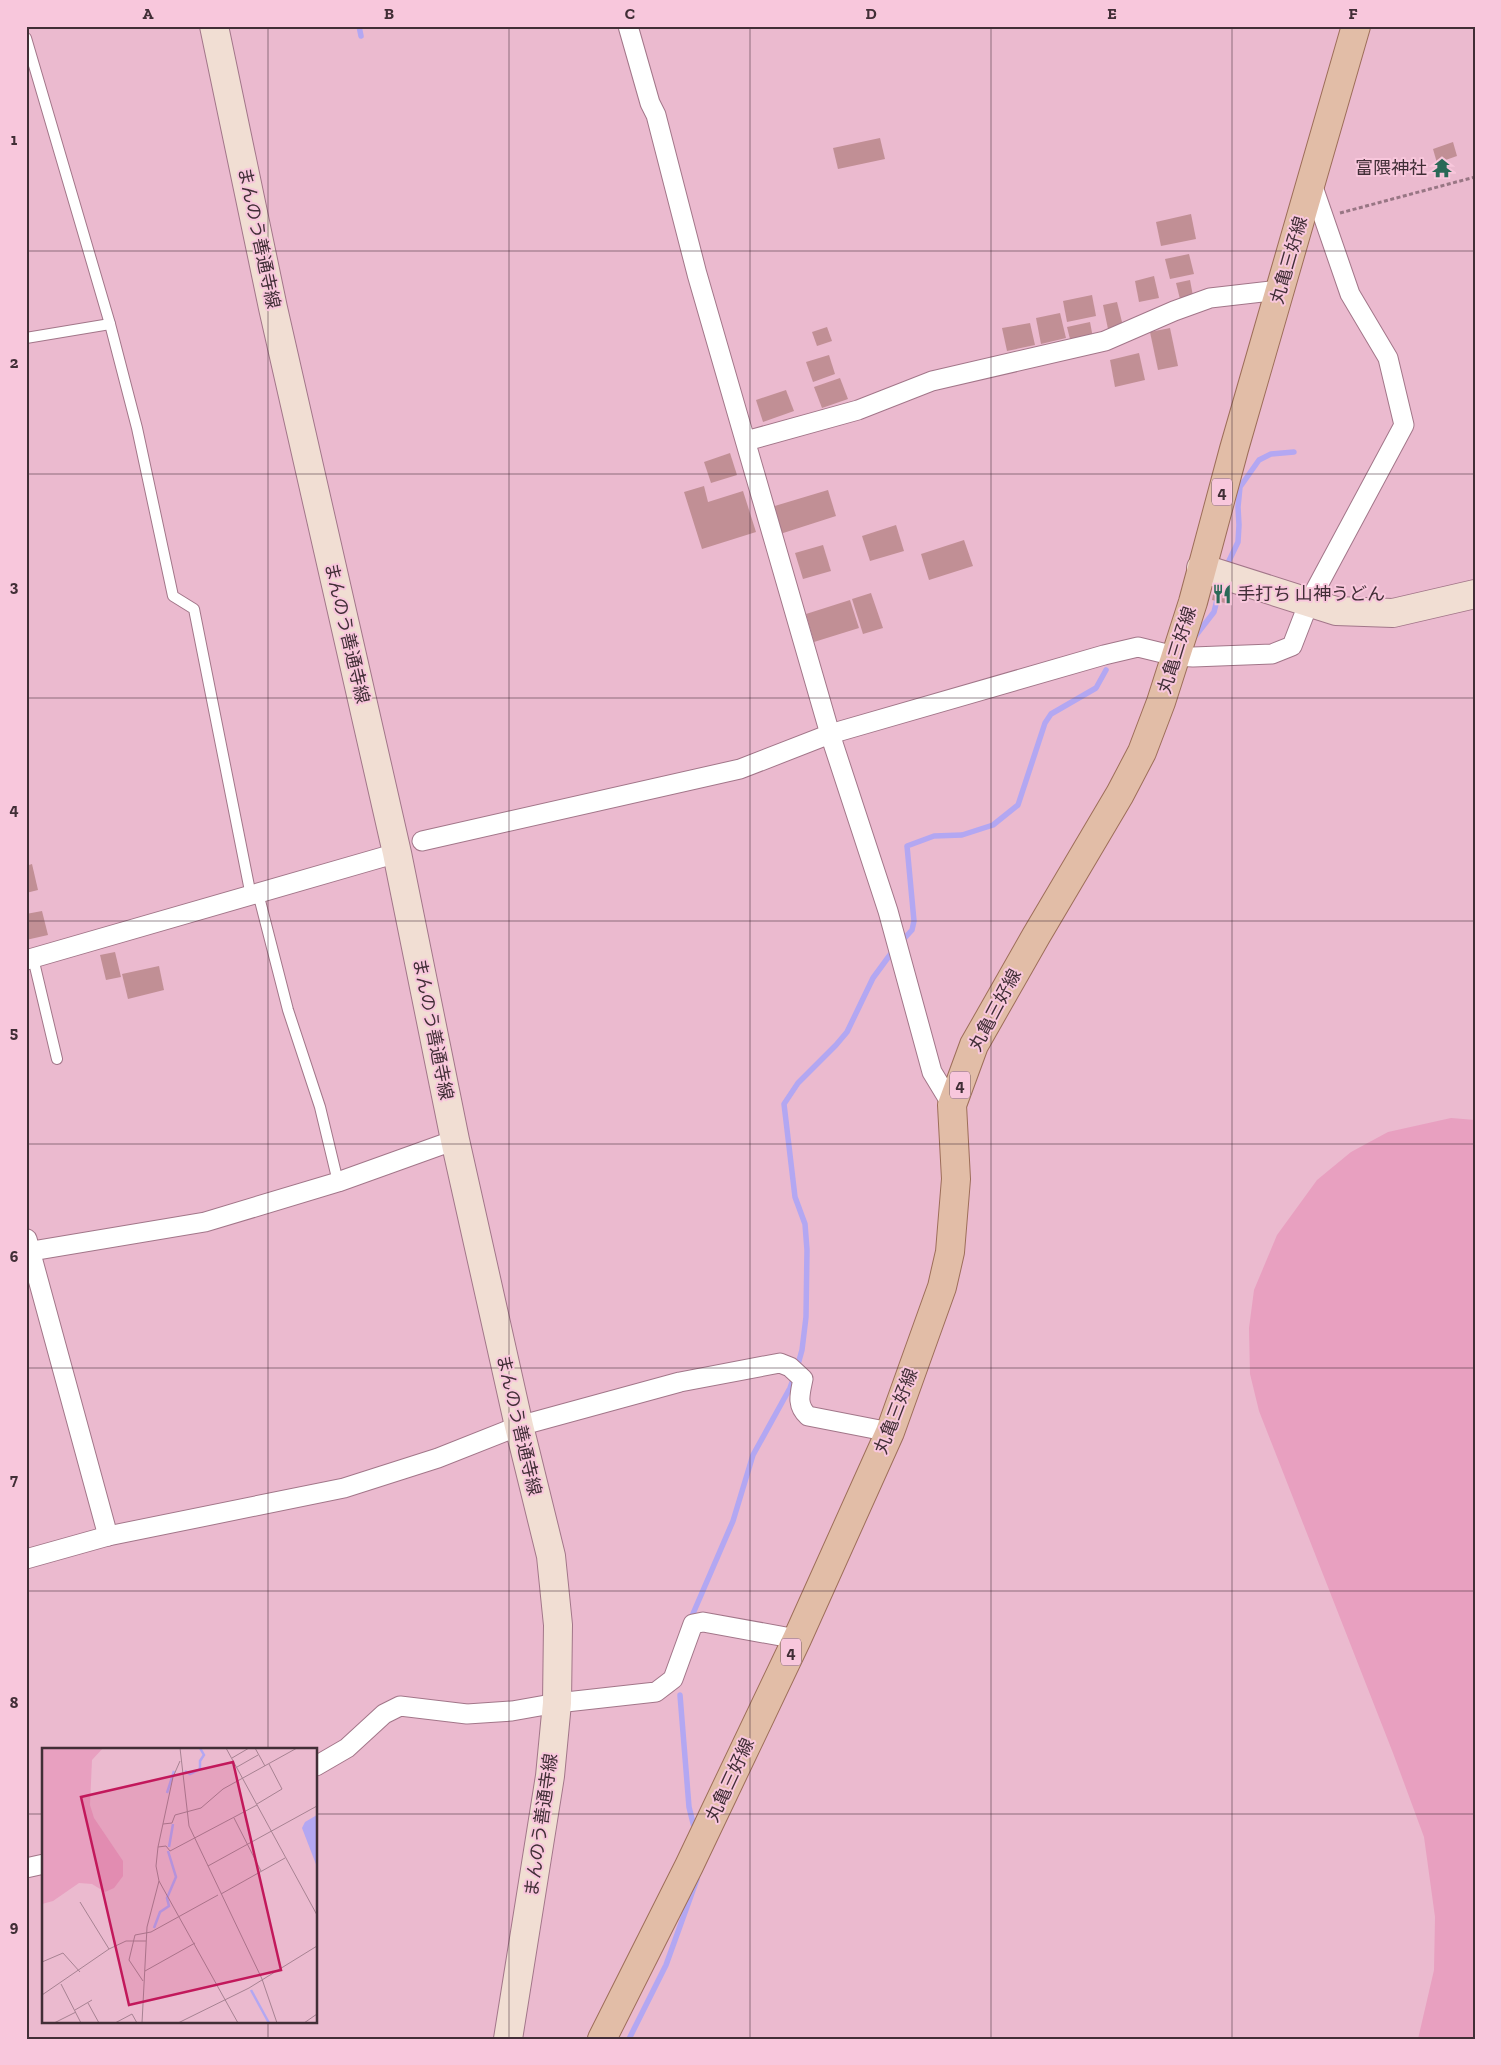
<svg xmlns="http://www.w3.org/2000/svg" width="1501" height="2065" font-family="'Zilla Slab','Noto Sans JP',serif">
<style>
.green{fill:#e8a0c0}
.lines{fill:none;stroke-linecap:round;stroke-linejoin:round}
.stream{stroke:#b3a7f2;stroke-width:5.5}
.building{fill:#c18f95}
.lane-casing{stroke:#a27689;stroke-width:12}
.street-casing{stroke:#a27689;stroke-width:21}
.secondary-casing{stroke:#a27689;stroke-width:30}
.primary-casing{stroke:#9d6e59;stroke-width:30}
.path{stroke:#987684;stroke-width:3;stroke-dasharray:4 2.5;stroke-linecap:butt}
.lane{stroke:#fff;stroke-width:10}
.street{stroke:#fff;stroke-width:19}
.secondary{stroke:#f1ded3;stroke-width:28}
.primary{stroke:#e2bda7;stroke-width:28}
.grid{fill:none;stroke:#412e36;stroke-width:1;stroke-opacity:0.55}
.labels{text-anchor:middle;dominant-baseline:central;stroke-width:4;stroke-linejoin:round;paint-order:stroke}
.shield{fill:#f8c7dc;stroke:#785c68;stroke-width:1}
.shield-label{font-size:16px;font-weight:bold;fill:#412e36}
.poi-label{font-size:18px;fill:#412e36;stroke:#f8c7dc;text-anchor:end}
.street-label{font-size:18px;fill:#412e36;stroke:#f8c7dc}
.inset-river{fill:none;stroke:#b3a7f2;stroke-width:2.5}
.inset-road{fill:none;stroke:#a78292;stroke-width:1}
.view{fill:#c2185b;fill-opacity:0.15;stroke:#c2185b;stroke-width:2.5}
.inset-edge{fill:none;stroke:#412e36;stroke-width:2.5}
.neatline{fill:none;stroke:#412e36;stroke-width:2}
.grid-label{font-size:16px;text-anchor:middle;font-weight:bold;fill:#412e36}
</style>
<rect width="100%" height="100%" fill="#ebbacf"/>
<polygon class="green" points="1451,1118 1475,1120 1475,2039 1418,2039 1434,1970 1435,1917 1424,1837 1393,1753 1259,1411 1250,1374 1249,1328 1254,1290 1277,1235 1317,1180 1351,1152 1388,1132"/>
<g class="lines">
<g class="stream">
<polyline points="359,26 361,36"/>
<polyline points="1226,567 1238,542 1239,525 1238,507 1240,487 1259,460 1271,454 1294,452"/>
<polyline points="1193,639 1214,612 1218,596"/>
<polyline points="901,942 912,930 914,921 907,846 934,836 962,835 993,825 1018,805 1045,723 1051,714 1096,688 1106,670"/>
<polyline points="797,1368 802,1350 806,1317 807,1250 805,1224 795,1197 784,1104 798,1083 836,1045 847,1032 873,978 895,948"/>
<polyline points="692,1616 733,1521 753,1455 790,1388 794,1377"/>
<polyline points="680,1695 689,1807 695,1831"/>
<polyline points="629,2039 666,1965 697,1879"/>
</g>
</g>
<g class="building">
<polygon points="880,138 885,159 838,169 833,148"/>
<polygon points="1453,142 1457,156 1437,163 1433,149"/>
<polygon points="1191,214 1196,239 1161,246 1156,222"/>
<polygon points="1189,254 1194,274 1170,279 1165,259"/>
<polygon points="1154,276 1159,298 1139,302 1135,281"/>
<polygon points="1190,280 1193,296 1180,299 1176,283"/>
<polygon points="1092,295 1096,316 1067,322 1063,301"/>
<polygon points="1117,302 1123,326 1108,329 1103,305"/>
<polygon points="1060,313 1066,338 1041,344 1036,318"/>
<polygon points="1090,322 1093,338 1071,343 1067,327"/>
<polygon points="1030,323 1035,345 1007,351 1002,328"/>
<polygon points="827,327 832,341 817,346 812,332"/>
<polygon points="1170,328 1178,366 1158,370 1150,332"/>
<polygon points="1139,353 1145,380 1115,387 1110,360"/>
<polygon points="829,355 835,374 813,382 806,362"/>
<polygon points="840,378 848,399 822,408 814,387"/>
<polygon points="786,390 794,411 763,422 756,400"/>
<polygon points="730,453 737,475 711,483 704,462"/>
<polygon points="704,486 708,502 743,491 756,532 702,549 684,492"/>
<polygon points="828,490 836,516 777,535 768,508"/>
<polygon points="896,525 904,551 870,561 862,536"/>
<polygon points="964,540 973,566 929,580 921,554"/>
<polygon points="823,545 831,571 803,579 795,553"/>
<polygon points="1215,584 1233,588 1229,604 1212,600"/>
<polygon points="871,593 883,628 863,634 852,599"/>
<polygon points="850,600 859,628 814,642 806,614"/>
<polygon points="32,864 38,890 26,893 26,866"/>
<polygon points="42,911 48,935 26,940 26,914"/>
<polygon points="115,952 121,977 106,980 100,955"/>
<polygon points="159,966 164,990 128,999 122,974"/>
</g>
<g class="lines">
<defs>
<g id="lane">
<polyline points="26,38 110,324 137,428 173,596 194,609 251,896"/>
<polyline points="26,338 110,324"/>
<polyline points="258,893 288,1010 320,1107 338,1182"/>
<polyline points="33,958 57,1059"/>
</g>
<g id="street">
<polyline points="628,26 650,103 656,115 697,274 830,734 888,911 932,1072 952,1105"/>
<polyline points="746,441 858,410 932,381 1105,341 1174,311 1210,298 1280,290"/>
<polyline points="422,841 740,769 830,734 1104,655 1138,647 1175,656 1193,657 1272,654 1292,646 1309,602 1404,425 1388,358 1350,294 1311,181"/>
<polyline points="26,960 397,853"/>
<polyline points="27,1239 108,1536"/>
<polyline points="26,1252 205,1222 338,1182 455,1140"/>
<path d="M26,1559L108,1536L344,1488L438,1458L519,1426L680,1382L780,1363L790,1367L803,1379C800,1394 796,1405 808,1416L890,1432"/>
<polyline points="316,1766 347,1748 384,1714 400,1706 467,1714 512,1711 557,1703 656,1692 673,1679 693,1624 703,1622 797,1639"/>
<polyline points="26,1868 44,1864"/>
</g>
<g id="secondary">
<polyline points="214,26 273,308 397,853 455,1140 519,1426 551,1556 558,1625 557,1703 550,1776 508,2039"/>
<polyline points="1201,568 1336,611 1393,613 1475,594"/>
</g>
<polyline id="primary" points="602,2039 689,1866 797,1639 890,1432 942,1287 950,1252 956,1179 952,1105 974,1045 1036,936 1120,794 1142,752 1161,702 1193,602 1234,449 1356,26"/>
</defs>
<use href="#lane" class="lane-casing"/>
<use href="#street" class="street-casing"/>
<use href="#secondary" class="secondary-casing"/>
<use href="#primary" class="primary-casing"/>
<polyline class="path" points="1340,213 1475,177"/>
<use href="#lane" class="lane"/>
<use href="#street" class="street"/>
<use href="#secondary" class="secondary"/>
<use href="#primary" class="primary"/>
</g>
<path class="grid" d="M268,26V1749M509,26V2039M750,26V2039M991,26V2039M1232,26V2039M26,251H1475M26,474H1475M26,698H1475M26,921H1475M26,1144H1475M26,1368H1475M26,1591H1475M26,1814H44M316,1814H1475M268,2021V2039"/>
<defs>
<symbol id="temple-bare" viewBox="-9 -9 18 18"><path d="M0-6L5-2H3V0L6.5 2.5H4V6H1.5V3h-3V6H-4V2.5H-6.5L-3 0V-2H-5Z" fill="#2a6957" stroke="#f8c7dc" stroke-width="2.5" paint-order="stroke"/></symbol>
<symbol id="restaurant-bare" viewBox="-9 -9 18 18"><path d="M-5-6h1v4h1v-4h1v4h1v-4h1v5L-1.5 .5V6h-2V.5L-5-1ZM5-6V6H3V1.5H1.5Q1.5-4 5-6Z" fill="#2a6957" stroke="#f8c7dc" stroke-width="2.5" paint-order="stroke"/></symbol>
</defs>
<g fill-rule="evenodd">
<use href="#temple-bare" x="1428" y="154" width="28" height="28"/>
<use href="#restaurant-bare" x="1208" y="580" width="28" height="28"/>
</g>
<g class="labels">
<g class="shield">
<rect x="1212" y="478.5" width="20" height="27" rx="4"/>
<rect x="950" y="1071.5" width="20" height="27" rx="4"/>
<rect x="781" y="1638.5" width="20" height="27" rx="4"/>
</g>
<g class="shield-label">
<text x="1222" y="492">4</text>
<text x="960" y="1085">4</text>
<text x="791" y="1652">4</text>
</g>
<g class="poi-label">
<text x="1427" y="168">富隈神社</text>
<text x="1237" y="594" text-anchor="start">手打ち 山神うどん</text>
</g>
<g class="street-label">
<text transform="translate(259 238) rotate(78)">まんのう善通寺線</text>
<text transform="translate(1289 260) rotate(-74)">丸亀三好線</text>
<text transform="translate(347 633) rotate(77)">まんのう善通寺線</text>
<text transform="translate(1177 650) rotate(-73)">丸亀三好線</text>
<text transform="translate(995 1010) rotate(-62)">丸亀三好線</text>
<text transform="translate(433 1029) rotate(79)">まんのう善通寺線</text>
<text transform="translate(896 1411) rotate(-69)">丸亀三好線</text>
<text transform="translate(519 1425) rotate(77)">まんのう善通寺線</text>
<text transform="translate(730 1780) rotate(-65)">丸亀三好線</text>
<text transform="translate(541 1825) rotate(-82)">まんのう善通寺線</text>
</g>
</g>
<g transform="translate(42 1748)">
<rect width="275" height="275" fill="#ebbacf"/>
<path d="M0,0H61L50,12L48,57L52,70L81,113V128L72,140L63,144L50,136L37,135L11,153L0,156Z" fill="#e8a0c0"/>
<path d="M275,67V119L260,80L263,74Z" fill="#b3a7f2"/>
<path class="inset-river" d="M143,23L148,26L158,21V13L162,7L158,0M125,45L132,23M127,99L131,76M112,180L118,164L127,158L125,150L134,129L126,103M209,242L227,275"/>
<path class="inset-road" d="M138,0L147,78L220,231L235,275M184,0L275,167M213,0L223,18M190,10L207,0M195,19L216,7M215,56L240,41L227,16M192,70L219,123M121,76L130,75L133,67L159,60L181,41L255,0M116,99L124,98L128,103L215,57M166,118L275,58M117,133L196,275M179,146L243,110M38,154L67,201M0,214L21,205L38,224M103,223L153,195M101,233L87,212L93,187L109,184L176,147M19,236L39,275M0,247L67,201L84,193H104M46,255L57,275M33,262L50,252M12,275L34,264M73,275L90,266L95,275M100,275L105,179L117,133L114,118L116,99L131,29L138,13M136,275L207,240L275,198M262,275L275,266"/>
<path class="view" d="M191,14L239,222L87,257L39,49Z"/>
<rect width="275" height="275" class="inset-edge"/>
</g>
<rect width="1501" height="2065" fill="none" stroke="#f8c7dc" stroke-width="55"/>
<rect x="28" y="28" width="1446" height="2010" class="neatline"/>
<g class="grid-label">
<text x="148" y="19">A</text>
<text x="389" y="19">B</text>
<text x="630" y="19">C</text>
<text x="871" y="19">D</text>
<text x="1112" y="19">E</text>
<text x="1353" y="19">F</text>
<text x="14" y="145">1</text>
<text x="14" y="368">2</text>
<text x="14" y="592">3</text>
<text x="14" y="815">4</text>
<text x="14" y="1038">5</text>
<text x="14" y="1262">6</text>
<text x="14" y="1485">7</text>
<text x="14" y="1708">8</text>
<text x="14" y="1932">9</text>
</g>
</svg>
